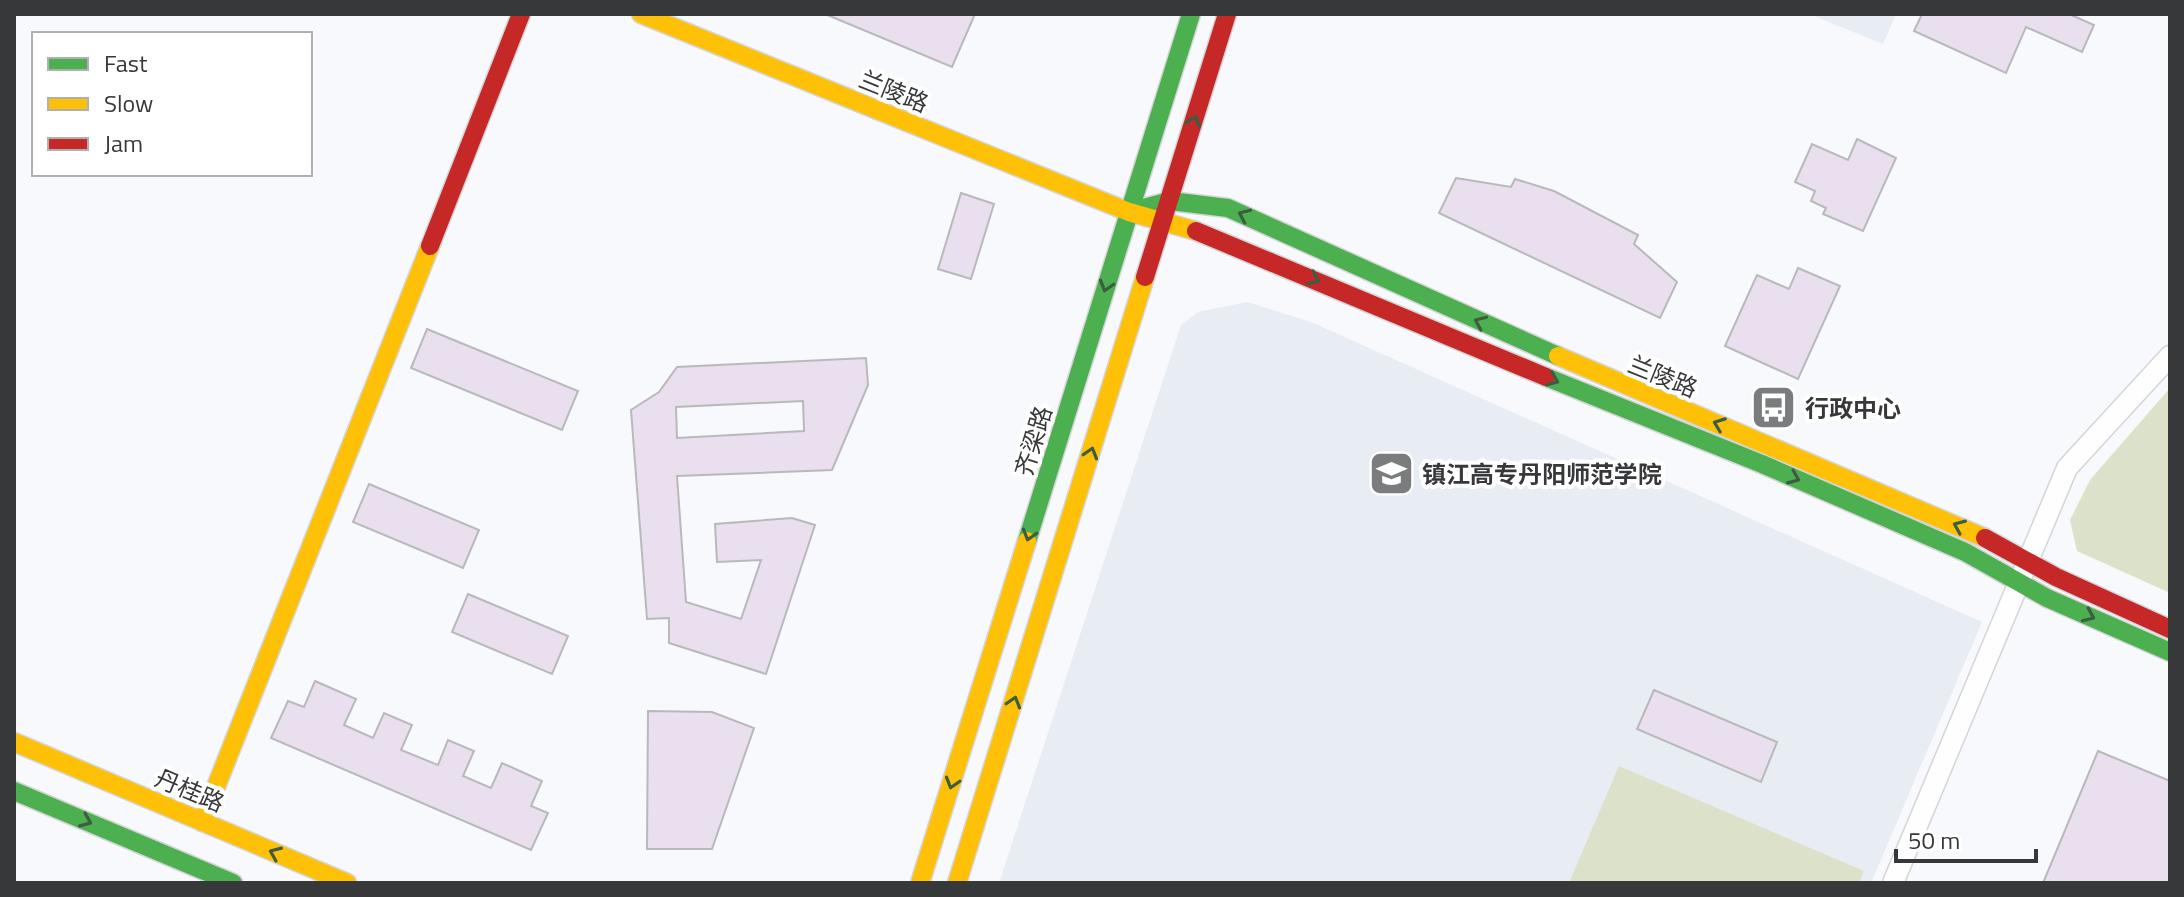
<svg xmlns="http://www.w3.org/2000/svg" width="2184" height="897" font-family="'Titillium Web','Noto Sans SC',sans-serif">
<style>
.built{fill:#e8ecf3}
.green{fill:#dbe2c9}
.building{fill:#e9dfee;stroke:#b9b9bb;stroke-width:2;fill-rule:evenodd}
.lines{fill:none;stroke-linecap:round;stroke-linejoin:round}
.street-casing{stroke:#d4d5d7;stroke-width:23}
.fast-casing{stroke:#d4d5d7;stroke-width:21}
.slow-casing{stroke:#d4d5d7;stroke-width:21}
.jam-casing{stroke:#d4d5d7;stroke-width:21}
.street{stroke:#fefeff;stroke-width:20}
.fast{stroke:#4caf50;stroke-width:18}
.slow{stroke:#ffc107;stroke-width:18}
.jam{stroke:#c62828;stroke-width:18}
.oneway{stroke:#3d5c41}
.labels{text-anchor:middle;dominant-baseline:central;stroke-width:8;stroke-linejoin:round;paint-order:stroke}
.street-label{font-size:24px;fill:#37383a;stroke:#fff}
.poi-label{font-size:24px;font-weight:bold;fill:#37383a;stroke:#fff;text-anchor:start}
</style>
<rect width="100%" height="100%" fill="#f7f9fc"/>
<g class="built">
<polygon points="1809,14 1896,14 1883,44"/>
<polygon points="1247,302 1311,322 1982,622 1871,883 999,883 1181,325 1198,312"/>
</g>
<g class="green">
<polygon points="2170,388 2170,593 2077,551 2070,520 2090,480"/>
<polygon points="1619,766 1864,871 1859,883 1569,883"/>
</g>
<g class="building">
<polygon points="825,14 975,14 952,67"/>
<polygon points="1922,14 2069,14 2094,25 2082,52 2026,27 2006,73 1914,31"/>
<polygon points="1857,139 1896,158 1863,231 1823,214 1826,208 1811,201 1815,191 1795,182 1812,144 1848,160"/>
<polygon points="1456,178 1511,187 1515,179 1554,191 1638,235 1634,244 1677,282 1660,318 1439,213"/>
<polygon points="961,193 994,204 971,279 938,269"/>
<polygon points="1798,268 1840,286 1798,379 1725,346 1757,275 1789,289"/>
<polygon points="427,329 578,391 562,430 411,368"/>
<path d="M866,358L868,385L832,470L677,476L686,602L741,619L761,560L717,562L715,524L792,518L815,525L766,674L669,643V618L647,619L631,410L659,392L677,367ZM803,401L804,431L677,438L676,407Z"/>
<polygon points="369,484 479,530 463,568 353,522"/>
<polygon points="468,594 568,636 552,674 452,632"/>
<polygon points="315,681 356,699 344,725 373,738 384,713 412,725 401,750 438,765 448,740 474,751 463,776 491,788 502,763 542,781 531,806 548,813 531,850 271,738 288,701 304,707"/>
<polygon points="1654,690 1777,742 1761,782 1637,729"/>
<polygon points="648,711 712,712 754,728 712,849 647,849"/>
<polygon points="2098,751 2170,781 2170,883 2043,883"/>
</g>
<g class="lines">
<defs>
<polyline id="street" points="1893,883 2067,468 2170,356"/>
<g id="fast">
<polyline points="1129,212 1170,201 1228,208 1558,356"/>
<polyline points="1546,377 1762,464 1965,552 2047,598 2170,652"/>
<polyline points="1027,541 1191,14"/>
<polyline points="14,791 233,883"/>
</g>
<g id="slow">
<polyline points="641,14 1129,212 1196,231"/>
<polyline points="1558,356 1985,538"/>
<polyline points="14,742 347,883"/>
<polyline points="202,822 430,246"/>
<polyline points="920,883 1027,541"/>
<polyline points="957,883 1145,277"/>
</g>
<g id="jam">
<polyline points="1196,231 1546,377"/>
<polyline points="430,246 521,14"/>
<polyline points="1145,277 1227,14"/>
<polyline points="1985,538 2056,577 2170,629"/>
</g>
</defs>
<use href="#street" class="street-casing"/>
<use href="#fast" class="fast-casing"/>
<use href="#slow" class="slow-casing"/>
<use href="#jam" class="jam-casing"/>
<use href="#street" class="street"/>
<use href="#fast" class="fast"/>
<use href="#slow" class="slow"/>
<use href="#jam" class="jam"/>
</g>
<defs><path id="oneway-chevron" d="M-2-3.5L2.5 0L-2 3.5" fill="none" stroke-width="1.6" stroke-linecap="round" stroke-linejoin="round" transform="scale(2)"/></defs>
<g class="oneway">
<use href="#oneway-chevron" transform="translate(1194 121) rotate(-73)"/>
<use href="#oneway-chevron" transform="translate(1244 215) rotate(-156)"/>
<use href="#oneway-chevron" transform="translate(1314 279) rotate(23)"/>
<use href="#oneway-chevron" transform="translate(1106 286) rotate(107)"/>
<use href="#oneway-chevron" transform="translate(1480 322) rotate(-156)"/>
<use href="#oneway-chevron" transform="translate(1553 380) rotate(23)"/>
<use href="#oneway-chevron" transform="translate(1719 424) rotate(-159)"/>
<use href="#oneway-chevron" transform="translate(1091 453) rotate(-73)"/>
<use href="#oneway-chevron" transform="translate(1794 478) rotate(23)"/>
<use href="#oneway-chevron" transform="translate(1959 526) rotate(-157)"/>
<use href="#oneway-chevron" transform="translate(1029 535) rotate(107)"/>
<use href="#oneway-chevron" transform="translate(2089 616) rotate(24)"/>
<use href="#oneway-chevron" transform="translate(1014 702) rotate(-73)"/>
<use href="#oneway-chevron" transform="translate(952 783) rotate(107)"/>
<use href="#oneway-chevron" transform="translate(86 821) rotate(23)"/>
<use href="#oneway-chevron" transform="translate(275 853) rotate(-157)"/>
</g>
<defs>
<symbol id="bus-square" viewBox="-11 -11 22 22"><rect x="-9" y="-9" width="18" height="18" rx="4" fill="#7a7c7e" stroke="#fff"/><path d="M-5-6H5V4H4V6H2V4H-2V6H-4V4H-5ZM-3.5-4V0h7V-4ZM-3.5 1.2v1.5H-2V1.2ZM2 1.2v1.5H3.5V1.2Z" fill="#fff"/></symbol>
<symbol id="school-square" viewBox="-11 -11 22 22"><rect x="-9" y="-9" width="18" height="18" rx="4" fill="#7a7c7e" stroke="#fff"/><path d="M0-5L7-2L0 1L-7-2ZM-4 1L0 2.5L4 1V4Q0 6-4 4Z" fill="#fff"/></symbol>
</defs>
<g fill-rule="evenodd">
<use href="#bus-square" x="1748" y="382" width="51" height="51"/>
<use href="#school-square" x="1366" y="448" width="51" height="51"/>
</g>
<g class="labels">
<g class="street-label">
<text transform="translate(894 91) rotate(22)">兰陵路</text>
<text transform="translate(1663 376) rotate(22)">兰陵路</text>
<text transform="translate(1033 441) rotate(-73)">齐梁路</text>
<text transform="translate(190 790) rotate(23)">丹桂路</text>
</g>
<g class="poi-label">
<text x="1805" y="408">行政中心</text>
<text x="1422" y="474">镇江高专丹阳师范学院</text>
</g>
</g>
<rect width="2184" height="897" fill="none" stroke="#37383a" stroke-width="32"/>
<rect x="32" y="32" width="280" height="144" fill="#ffffff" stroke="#afafb0" stroke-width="2"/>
<rect x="48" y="58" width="40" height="12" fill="#4caf50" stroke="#afafb0" stroke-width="2"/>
<text x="104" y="72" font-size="24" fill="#37383a">Fast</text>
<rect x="48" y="98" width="40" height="12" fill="#ffc107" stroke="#afafb0" stroke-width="2"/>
<text x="104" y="112" font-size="24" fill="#37383a">Slow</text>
<rect x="48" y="138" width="40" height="12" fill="#c62828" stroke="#afafb0" stroke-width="2"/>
<text x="104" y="152" font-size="24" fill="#37383a">Jam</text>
<path d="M1896 849v12h140v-12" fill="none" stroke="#37383a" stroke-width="4"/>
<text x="1908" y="849" font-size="24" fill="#37383a" stroke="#ffffff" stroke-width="6" paint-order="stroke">50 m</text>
</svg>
